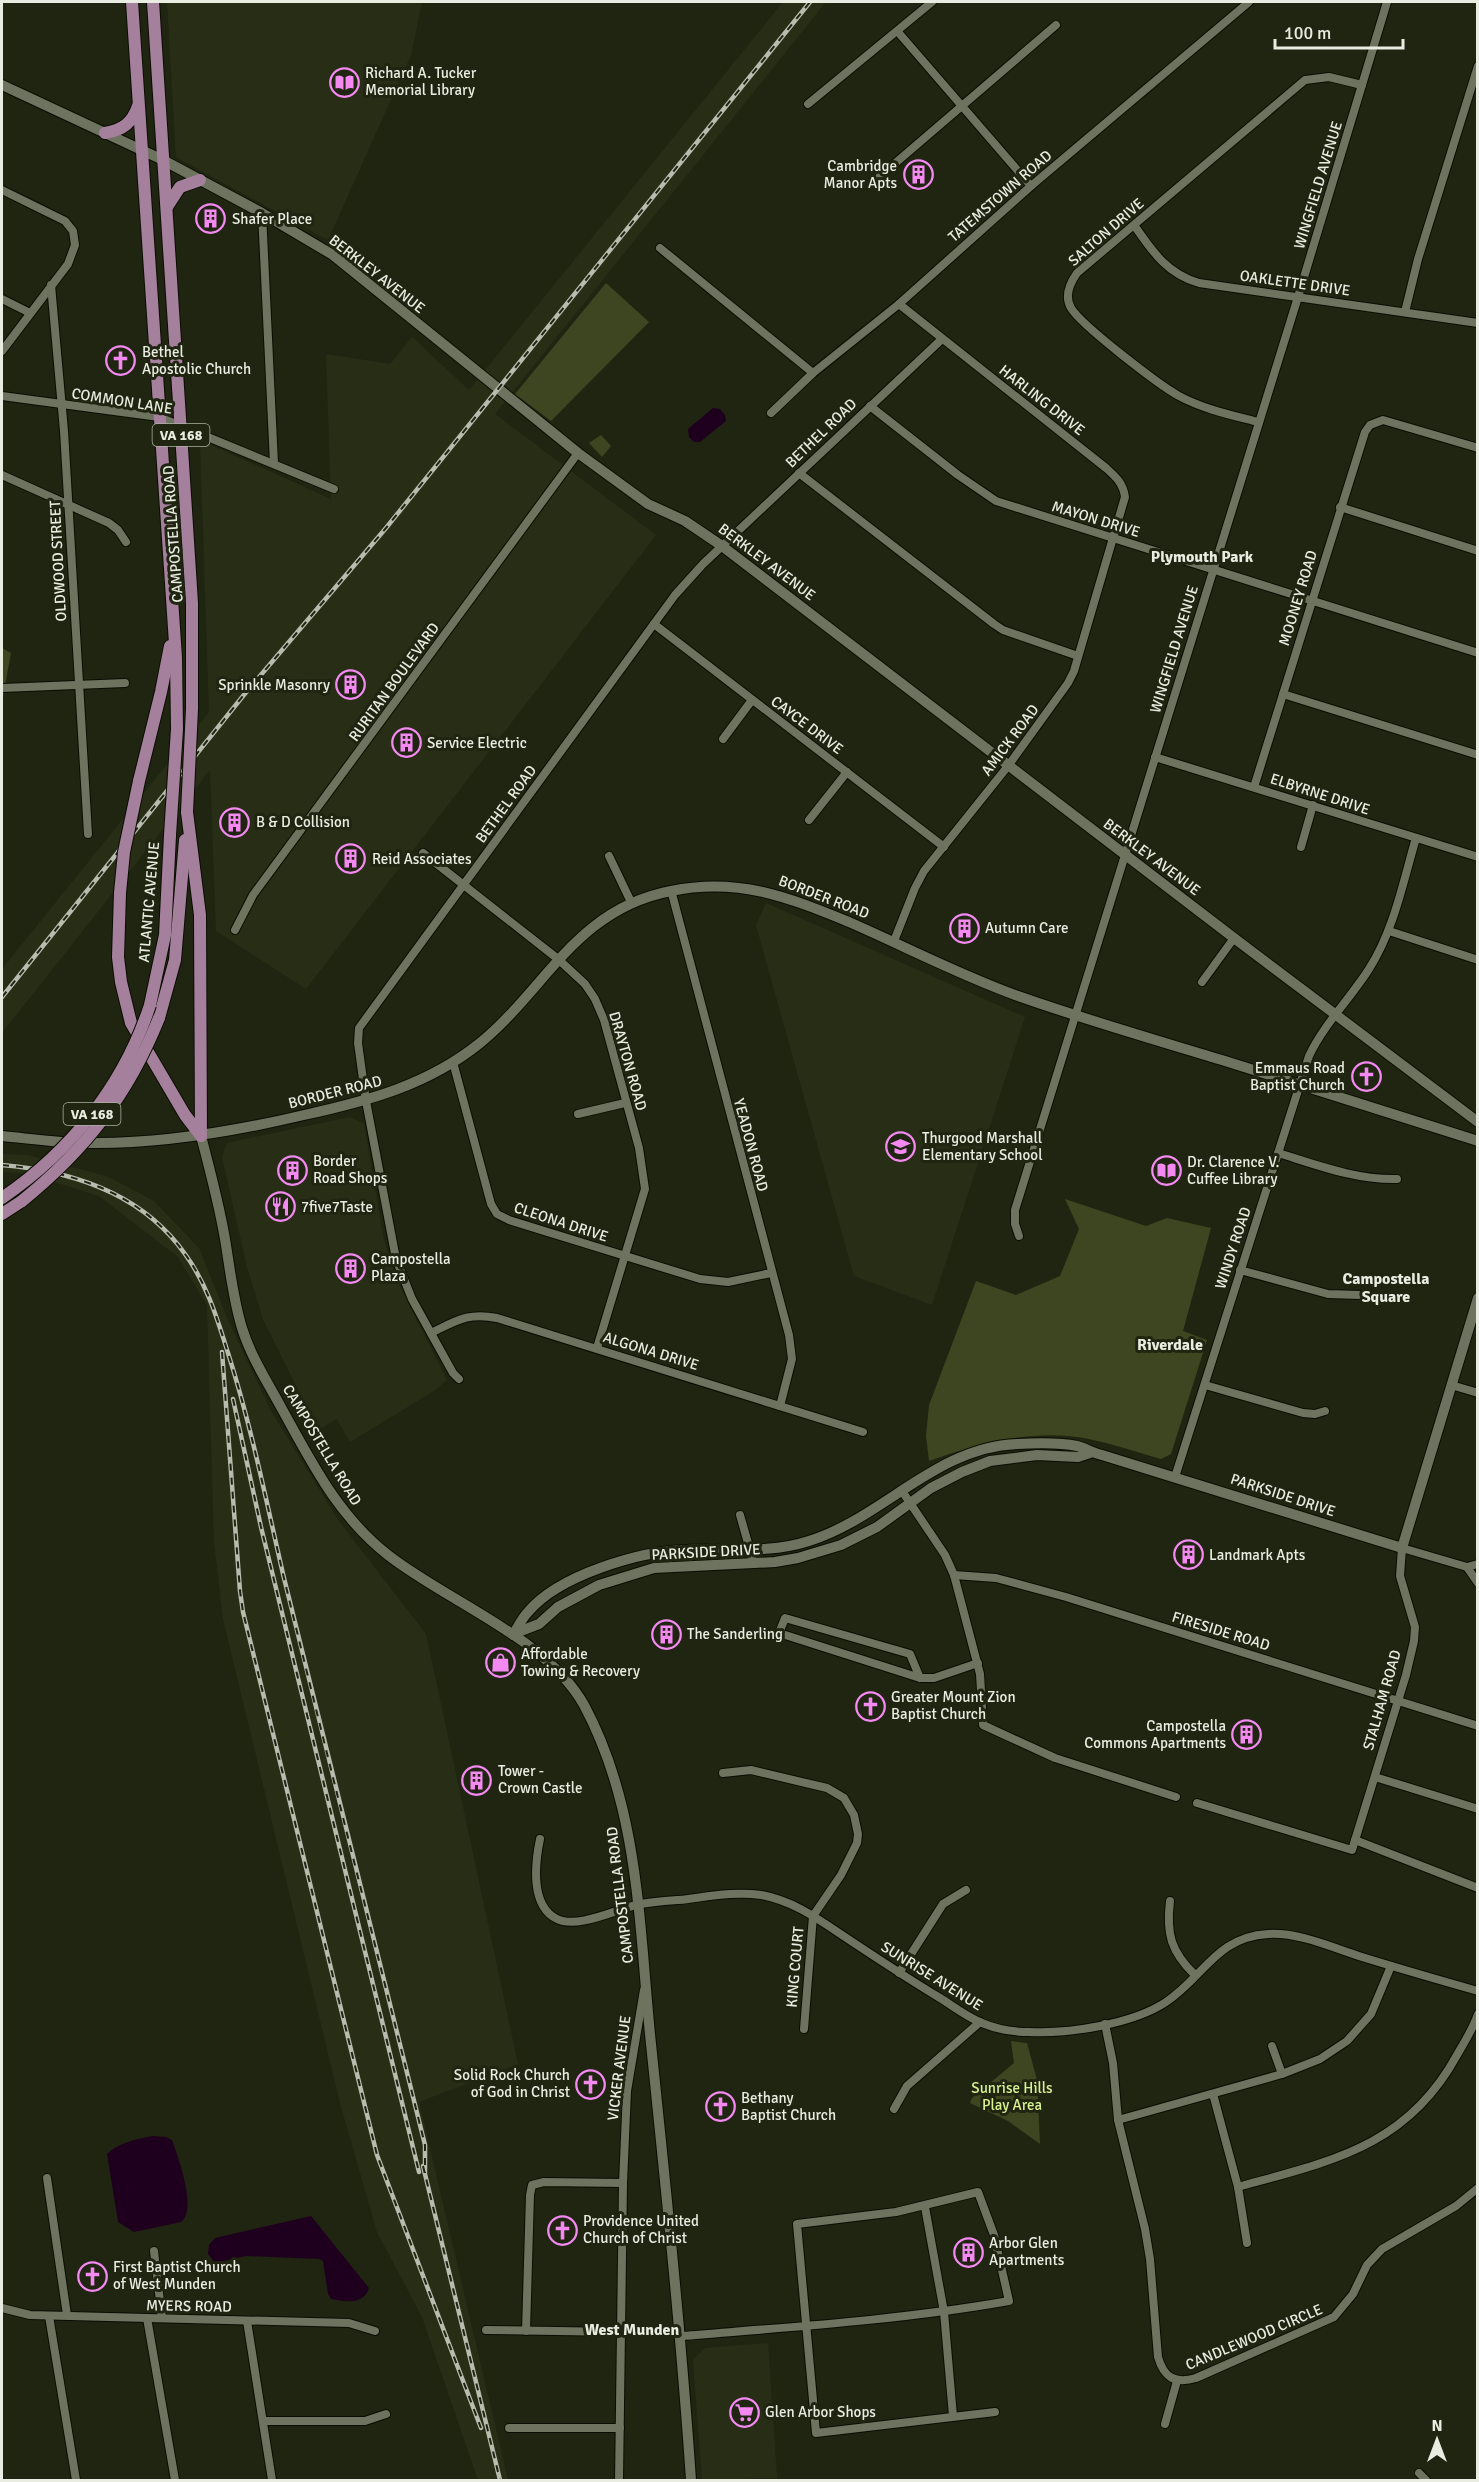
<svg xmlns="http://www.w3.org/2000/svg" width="1479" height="2482" font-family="Signika,sans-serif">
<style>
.built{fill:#282e15}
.green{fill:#3d4620}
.water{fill:#1e001e}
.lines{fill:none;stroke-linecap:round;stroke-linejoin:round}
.street-casing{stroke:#0a0d01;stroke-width:10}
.secondary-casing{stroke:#0a0d01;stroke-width:12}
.primary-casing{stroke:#0a0d01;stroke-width:14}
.street{stroke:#6d735e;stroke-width:8}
.secondary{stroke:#6d735e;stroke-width:10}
.primary{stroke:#a4809c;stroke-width:12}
.rail-casing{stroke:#b8bcaf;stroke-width:4.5}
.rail{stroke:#202512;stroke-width:2;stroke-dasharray:7;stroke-linecap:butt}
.primary-bridge-casing{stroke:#0a0d01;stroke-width:14;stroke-linecap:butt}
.primary-bridge{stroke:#a4809c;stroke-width:12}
.labels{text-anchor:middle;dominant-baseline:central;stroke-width:6;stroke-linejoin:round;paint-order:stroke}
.shield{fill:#202512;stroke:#adb1a3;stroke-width:1.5}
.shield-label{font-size:14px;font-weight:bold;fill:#e9ede1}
.poi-label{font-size:15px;fill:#e9ede1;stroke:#202512;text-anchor:start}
.street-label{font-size:15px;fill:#e9ede1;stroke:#202512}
.park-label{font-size:15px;fill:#d8f191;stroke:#202512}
.neighbourhood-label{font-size:16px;font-weight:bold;fill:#e9ede1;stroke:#202512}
</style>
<rect width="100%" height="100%" fill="#202512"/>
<g class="built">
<polygon points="167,2 422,2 411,55 328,240 176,157"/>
<polygon points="783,2 826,2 495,414 656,535 306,989 216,931 210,770 2,1033 2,969 209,712 200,440 331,499 326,354 390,364 412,337 469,390"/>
<polygon points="766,903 1025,1017 932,1305 854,1276 756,925"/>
<polygon points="350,1117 364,1124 383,1236 395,1277 447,1380 434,1391 350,1442 337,1419 318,1430 263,1319 247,1267 222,1157 227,1143"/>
<polygon points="2,1154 28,1155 109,1177 154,1201 199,1248 231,1327 271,1411 338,1520 426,1634 518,2064 419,2102 508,2480 478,2480 422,2317 377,2232 340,2103 223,1619 214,1542 207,1305 178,1257 99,1196 28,1174 2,1172"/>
<polygon points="768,2343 777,2478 702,2480 693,2360 705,2348"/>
</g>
<g class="green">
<polygon points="606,283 649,322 551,421 515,394"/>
<polygon points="601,435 611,446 602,457 589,443"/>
<polygon points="2,648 11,653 2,702"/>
<path d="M1065,1199L1146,1226L1167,1218L1211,1228L1183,1331L1207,1340L1171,1454L1161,1459C1137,1452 1113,1444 1089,1439C1035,1428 980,1443 929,1461L926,1436L929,1405L976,1281L1016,1295L1060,1276L1079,1229Z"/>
<polygon points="1011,2041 1027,2043 1037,2080 1040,2144 1008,2121 970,2103 972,2098 1014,2063"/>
</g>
<g class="water">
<polygon points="713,408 720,409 725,415 726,421 700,442 694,442 689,437 688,429"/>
<path d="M152,2136L166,2137L172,2140C178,2157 198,2210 181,2222L134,2232L118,2222L107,2154C118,2143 137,2139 152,2136Z"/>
<path d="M311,2216L369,2288C364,2305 345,2302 331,2299L328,2294L323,2261L319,2259L246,2256L215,2263L208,2254L209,2245L215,2238Z"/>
</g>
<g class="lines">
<defs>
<g id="street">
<polyline points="898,32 1031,186"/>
<polyline points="808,104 932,2"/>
<polyline points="878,178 1056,25"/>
<polyline points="2,190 65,221 73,231 75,245 68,264 2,351"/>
<polyline points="262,213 274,463"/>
<path d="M1134,225C1152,251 1167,274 1199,283L1478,323"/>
<polyline points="660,248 813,373"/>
<polyline points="51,285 64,431 88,834"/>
<polyline points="2,299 30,313"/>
<polyline points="1405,312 1418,259 1478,66"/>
<polyline points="2,396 159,417 334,489"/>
<polyline points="870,406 958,475 996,501 1478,653"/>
<polyline points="771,413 813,373 899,304 1031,186 1249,2"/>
<path d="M1258,422C1231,415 1203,409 1179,396C1159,385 1081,325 1071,308C1064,296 1070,283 1077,273L1305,80L1329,77L1362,85"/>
<polyline points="799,473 994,624 1003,630 1078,656"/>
<polyline points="2,475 109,523 118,530 126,542"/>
<polyline points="1340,507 1478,551"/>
<polyline points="654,624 944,847"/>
<polyline points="2,688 125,683"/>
<polyline points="1283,694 1478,755"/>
<polyline points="723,739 752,700"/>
<polyline points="1155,757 1478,857"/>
<polyline points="1254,787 1365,432 1370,425 1383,420 1478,448"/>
<polyline points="809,820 847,772"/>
<polyline points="1301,847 1313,805"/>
<polyline points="423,853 558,959 585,984 595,999 604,1020 639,1148 645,1189 597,1348"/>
<polyline points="609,856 632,904"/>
<polyline points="671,890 789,1335 792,1359 780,1406"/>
<polyline points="235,930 253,895 578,453"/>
<polyline points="1389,931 1478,960"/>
<path d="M894,941L915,888L924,871L1008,766L1068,683L1074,671L1125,497C1123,483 1116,477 1106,468L899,304"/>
<polyline points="1202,982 1234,938"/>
<polyline points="453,1062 491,1204 497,1214 509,1220 700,1279 728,1282 771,1273"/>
<polyline points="578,1114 625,1103"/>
<path d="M1278,1153C1317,1165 1356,1180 1397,1179"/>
<polyline points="1019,1236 1015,1224 1015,1210 1298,297 1387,2"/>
<polyline points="1240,1270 1328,1294 1360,1295"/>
<path d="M431,1333C456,1321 468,1312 497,1318L863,1432"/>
<polyline points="459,1379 453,1373 412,1299 396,1259 366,1101 358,1043 359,1028 675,595 703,564 942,339"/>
<polyline points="1205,1385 1303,1413 1315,1414 1325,1411"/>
<polyline points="1451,1385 1478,1393"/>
<path d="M1175,1477L1309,1056C1324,1024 1350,999 1369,969C1394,930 1403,882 1416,838"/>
<polyline points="902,1491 945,1555 954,1575 980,1674 983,1725 1055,1758 1176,1797"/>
<polyline points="740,1515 754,1564"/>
<polyline points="1478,1564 1467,1567 1478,1583"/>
<polyline points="954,1575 996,1578 1066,1597 1478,1726"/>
<polyline points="920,1678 910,1654 785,1618 779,1633 920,1678 934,1678 978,1663"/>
<polyline points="723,1773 751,1770 827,1788 844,1798 854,1815 858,1834 857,1843 841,1875 813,1916 804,2029"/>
<polyline points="1375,1777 1478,1809"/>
<polyline points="1197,1803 1352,1850 1406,1675 1414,1641 1415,1627 1400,1576 1402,1548 1467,1567"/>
<path d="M540,1839C535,1863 530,1906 557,1919C577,1929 615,1910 636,1905C650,1902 665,1901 679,1900C706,1897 734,1891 761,1895C790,1900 814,1916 839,1933C872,1955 905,1977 940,1998C953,2006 967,2017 982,2023C996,2029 1014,2032 1029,2032C1069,2034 1133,2024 1166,2002C1204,1977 1216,1937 1268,1934C1299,1932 1333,1948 1362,1957C1401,1969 1439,1980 1478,1991"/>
<polyline points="1355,1840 1478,1888"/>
<path d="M1170,1901C1166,1934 1171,1952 1195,1975"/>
<polyline points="899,1973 943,1904 966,1890"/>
<path d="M1105,2024L1113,2063L1118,2120L1145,2229L1150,2259L1158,2357C1164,2378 1175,2384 1196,2378L1334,2317L1353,2294L1367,2265L1382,2249L1456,2206L1478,2188"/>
<polyline points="1272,2046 1282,2074"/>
<polyline points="1213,2094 1238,2187 1247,2243"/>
<polyline points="894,2109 907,2086 980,2022"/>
<polyline points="1118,2120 1282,2074 1320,2059 1347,2041 1371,2014 1391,1966"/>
<polyline points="47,2178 67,2315"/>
<path d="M1238,2187C1331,2161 1407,2147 1457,2055C1465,2041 1473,2029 1478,2014"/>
<polyline points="925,2207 944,2312 953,2416"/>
<polyline points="154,2251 162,2318"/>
<polyline points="2,2308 30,2315 349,2323 375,2331"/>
<polyline points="49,2316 76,2480"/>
<polyline points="147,2318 175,2480"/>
<polyline points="247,2321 272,2480"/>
<polyline points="486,2330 621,2332"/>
<polyline points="526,2331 530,2195 532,2185 544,2182 623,2183"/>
<path d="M682,2336C791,2327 901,2320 1009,2301L994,2235L978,2192L896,2212L797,2224L816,2433L995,2412"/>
<polyline points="263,2421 365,2421 386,2414"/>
<polyline points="1165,2424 1177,2381"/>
<polyline points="509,2428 620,2428"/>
<polyline points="1419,2473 1426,2480"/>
<polyline points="619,2480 623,2183 627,2091 644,1990"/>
</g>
<g id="secondary">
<polyline points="2,85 163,160 262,213 333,255 578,453 648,504 685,521 722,546 1234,938 1478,1122"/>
<path d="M2,1136C33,1139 65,1144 97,1143C167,1143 236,1131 304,1115C368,1101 428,1085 480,1043C546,989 576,909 671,891C738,877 788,897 849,922C904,946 962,976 1018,996C1086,1020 1156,1040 1225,1061C1309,1087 1393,1114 1478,1141"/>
<path d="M201,1136C210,1170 219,1204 225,1239C230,1269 233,1299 242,1328C251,1357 268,1383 282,1409C312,1463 338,1516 388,1555C448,1602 547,1638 584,1705C640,1809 639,1929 651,2044C666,2189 681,2334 691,2480"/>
<polyline points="513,1634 539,1624 558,1607 599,1585 654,1568 775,1562 798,1558 841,1545 877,1527 931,1488 962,1472 990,1461 1037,1455 1078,1457 1090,1453"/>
<path d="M513,1635C518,1627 522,1618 528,1612C559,1575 640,1551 686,1550C728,1548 769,1554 809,1541C883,1518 936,1447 1017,1444C1036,1443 1058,1442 1077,1446C1086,1448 1092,1453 1102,1455L1402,1548L1478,1298"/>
</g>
<g id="primary">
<polyline points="132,2 176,658 177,729"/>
<polyline points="153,2 192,603 192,709"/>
<path d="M105,133C123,130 132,123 138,106"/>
<polyline points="167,207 180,187 200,180"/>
<polyline points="139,781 161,692 170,646"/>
<polyline points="187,812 200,915 201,1136"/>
<polyline points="120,893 118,957 121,982 131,1023 185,1115 201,1136"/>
<polyline points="150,1005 165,935 170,835"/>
<polyline points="159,1018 175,960 185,840"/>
<polyline points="2,1214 22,1201"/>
</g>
</defs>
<use href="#street" class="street-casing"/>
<use href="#secondary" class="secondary-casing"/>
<use href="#primary" class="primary-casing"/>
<use href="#street" class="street"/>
<use href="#secondary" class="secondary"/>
<use href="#primary" class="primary"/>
<defs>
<g id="rail">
<polyline points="2,997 243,696 386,528 810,2"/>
<path d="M2,1165C72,1171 142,1193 185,1254C207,1284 217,1318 228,1353C251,1425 266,1500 283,1574C329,1765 378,1955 425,2145V2173"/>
<polyline points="222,1352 240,1591 243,1612 377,2155 481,2428"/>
<polyline points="233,1399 261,1527 419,2172"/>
<polyline points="423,2166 500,2480"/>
</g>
</defs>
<use href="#rail" class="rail-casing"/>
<use href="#rail" class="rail"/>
<defs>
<g id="primary-bridge">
<polyline points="187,812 192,709"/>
<polyline points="170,835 177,729"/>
<polyline points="120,893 124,852 139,781"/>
<path d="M2,1198C71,1151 124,1085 150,1005"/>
<path d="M22,1201C86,1149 128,1095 159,1018"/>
</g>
</defs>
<use href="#primary-bridge" class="primary-bridge-casing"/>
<use href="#primary-bridge" class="primary-bridge"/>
</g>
<defs>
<symbol id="library-ring" viewBox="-11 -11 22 22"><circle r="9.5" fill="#202512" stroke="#f389f1" stroke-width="1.5"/><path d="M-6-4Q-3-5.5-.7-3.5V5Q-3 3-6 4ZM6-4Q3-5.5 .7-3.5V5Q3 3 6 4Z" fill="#f389f1"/></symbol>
<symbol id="building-ring" viewBox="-11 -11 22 22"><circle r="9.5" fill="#202512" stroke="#f389f1" stroke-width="1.5"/><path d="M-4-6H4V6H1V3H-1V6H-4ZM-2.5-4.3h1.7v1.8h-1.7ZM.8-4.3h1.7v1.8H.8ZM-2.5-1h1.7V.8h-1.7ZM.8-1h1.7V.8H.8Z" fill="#f389f1"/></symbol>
<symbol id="church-ring" viewBox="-11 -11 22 22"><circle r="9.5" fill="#202512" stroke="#f389f1" stroke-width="1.5"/><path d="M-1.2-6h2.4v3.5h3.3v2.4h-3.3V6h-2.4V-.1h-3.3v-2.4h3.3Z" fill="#f389f1"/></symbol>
<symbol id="school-ring" viewBox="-11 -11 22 22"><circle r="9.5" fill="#202512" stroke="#f389f1" stroke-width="1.5"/><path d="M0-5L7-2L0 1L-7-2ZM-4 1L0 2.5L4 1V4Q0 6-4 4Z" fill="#f389f1"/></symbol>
<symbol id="restaurant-ring" viewBox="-11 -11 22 22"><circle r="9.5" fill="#202512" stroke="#f389f1" stroke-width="1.5"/><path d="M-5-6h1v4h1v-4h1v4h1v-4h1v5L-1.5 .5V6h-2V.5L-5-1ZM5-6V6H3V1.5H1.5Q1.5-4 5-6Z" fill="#f389f1"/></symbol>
<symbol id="shop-ring" viewBox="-11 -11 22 22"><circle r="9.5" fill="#202512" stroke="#f389f1" stroke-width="1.5"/><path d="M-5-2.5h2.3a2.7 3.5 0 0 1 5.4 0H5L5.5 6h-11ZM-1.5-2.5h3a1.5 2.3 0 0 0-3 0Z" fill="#f389f1"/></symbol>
<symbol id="supermarket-ring" viewBox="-11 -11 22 22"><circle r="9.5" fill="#202512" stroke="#f389f1" stroke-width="1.5"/><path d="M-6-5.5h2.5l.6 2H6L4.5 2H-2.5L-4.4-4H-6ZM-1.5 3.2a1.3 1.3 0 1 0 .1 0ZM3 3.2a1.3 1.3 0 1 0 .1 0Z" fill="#f389f1"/></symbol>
</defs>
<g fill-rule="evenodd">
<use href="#library-ring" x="328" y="66" width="33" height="33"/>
<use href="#building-ring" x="902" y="158" width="33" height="33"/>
<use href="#building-ring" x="194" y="202" width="33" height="33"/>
<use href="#church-ring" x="104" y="344" width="33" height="33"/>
<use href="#building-ring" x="334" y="668" width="33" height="33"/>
<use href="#building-ring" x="390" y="726" width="33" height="33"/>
<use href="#building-ring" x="218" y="806" width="33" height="33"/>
<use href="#building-ring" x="334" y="842" width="33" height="33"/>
<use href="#building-ring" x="948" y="912" width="33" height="33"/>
<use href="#church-ring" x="1350" y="1060" width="33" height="33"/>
<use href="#school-ring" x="884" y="1130" width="33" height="33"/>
<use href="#building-ring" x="276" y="1154" width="33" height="33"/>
<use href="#library-ring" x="1150" y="1154" width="33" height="33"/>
<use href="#restaurant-ring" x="264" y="1190" width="33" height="33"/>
<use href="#building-ring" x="334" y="1252" width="33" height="33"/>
<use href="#building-ring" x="1172" y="1538" width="33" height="33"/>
<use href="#building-ring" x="650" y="1618" width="33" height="33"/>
<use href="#shop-ring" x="484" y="1646" width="33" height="33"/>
<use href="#church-ring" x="854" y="1690" width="33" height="33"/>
<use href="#building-ring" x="1230" y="1718" width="33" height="33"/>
<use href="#building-ring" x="460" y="1764" width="33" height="33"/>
<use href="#church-ring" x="574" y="2068" width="33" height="33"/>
<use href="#church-ring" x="704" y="2090" width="33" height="33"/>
<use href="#church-ring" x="546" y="2214" width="33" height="33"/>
<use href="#building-ring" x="952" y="2236" width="33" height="33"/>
<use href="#church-ring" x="76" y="2260" width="33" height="33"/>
<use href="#supermarket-ring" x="728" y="2396" width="33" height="33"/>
</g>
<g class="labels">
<g class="shield">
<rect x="152.5" y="424" width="57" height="22" rx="4.5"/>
<rect x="63.5" y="1103" width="57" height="22" rx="4.5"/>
</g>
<g class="shield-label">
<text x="181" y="435">VA 168</text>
<text x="92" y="1114">VA 168</text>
</g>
<g class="poi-label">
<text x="365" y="73">Richard A. Tucker<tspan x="365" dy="17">Memorial Library</tspan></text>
<text x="897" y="166" text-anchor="end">Cambridge<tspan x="897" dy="17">Manor Apts</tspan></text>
<text x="232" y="219">Shafer Place</text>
<text x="142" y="352">Bethel<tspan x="142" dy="17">Apostolic Church</tspan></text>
<text x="330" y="685" text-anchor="end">Sprinkle Masonry</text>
<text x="427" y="743">Service Electric</text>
<text x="256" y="822">B &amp; D Collision</text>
<text x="372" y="859">Reid Associates</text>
<text x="985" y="928">Autumn Care</text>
<text x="1345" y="1068" text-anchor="end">Emmaus Road<tspan x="1345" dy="17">Baptist Church</tspan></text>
<text x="922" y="1138">Thurgood Marshall<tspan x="922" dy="17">Elementary School</tspan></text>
<text x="313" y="1161">Border<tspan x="313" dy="17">Road Shops</tspan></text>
<text x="1187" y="1162">Dr. Clarence V.<tspan x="1187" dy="17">Cuffee Library</tspan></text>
<text x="301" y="1207">7five7Taste</text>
<text x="371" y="1259">Campostella<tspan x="371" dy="17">Plaza</tspan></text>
<text x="1209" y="1555">Landmark Apts</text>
<text x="687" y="1634">The Sanderling</text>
<text x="521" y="1654">Affordable<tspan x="521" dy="17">Towing &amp; Recovery</tspan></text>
<text x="891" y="1697">Greater Mount Zion<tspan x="891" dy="17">Baptist Church</tspan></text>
<text x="1226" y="1726" text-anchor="end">Campostella<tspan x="1226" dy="17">Commons Apartments</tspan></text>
<text x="498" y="1771">Tower -<tspan x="498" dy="17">Crown Castle</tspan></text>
<text x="570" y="2075" text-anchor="end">Solid Rock Church<tspan x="570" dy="17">of God in Christ</tspan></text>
<text x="741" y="2098">Bethany<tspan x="741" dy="17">Baptist Church</tspan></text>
<text x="583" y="2221">Providence United<tspan x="583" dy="17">Church of Christ</tspan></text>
<text x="989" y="2243">Arbor Glen<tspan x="989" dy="17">Apartments</tspan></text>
<text x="113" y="2267">First Baptist Church<tspan x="113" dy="17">of West Munden</tspan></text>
<text x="765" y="2412">Glen Arbor Shops</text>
</g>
<g class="street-label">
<text transform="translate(1318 185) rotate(-73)">WINGFIELD AVENUE</text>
<text transform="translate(1000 196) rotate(-41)">TATEMSTOWN ROAD</text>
<text transform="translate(1106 232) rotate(-41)">SALTON DRIVE</text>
<text transform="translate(377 274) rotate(38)">BERKLEY AVENUE</text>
<text transform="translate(1295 283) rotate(8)">OAKLETTE DRIVE</text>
<text transform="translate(1042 400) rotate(38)">HARLING DRIVE</text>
<text transform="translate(122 401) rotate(9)">COMMON LANE</text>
<text transform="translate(821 433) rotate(-44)">BETHEL ROAD</text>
<text transform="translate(1096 519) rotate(17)">MAYON DRIVE</text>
<text transform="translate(173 534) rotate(-94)">CAMPOSTELLA ROAD</text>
<text transform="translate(58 561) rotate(-93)">OLDWOOD STREET</text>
<text transform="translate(767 562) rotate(37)">BERKLEY AVENUE</text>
<text transform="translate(1298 598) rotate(-73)">MOONEY ROAD</text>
<text transform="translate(1174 649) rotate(-73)">WINGFIELD AVENUE</text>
<text transform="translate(394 682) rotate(-54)">RURITAN BOULEVARD</text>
<text transform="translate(807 725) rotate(37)">CAYCE DRIVE</text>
<text transform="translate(1010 740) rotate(-53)">AMICK ROAD</text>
<text transform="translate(1320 794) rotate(18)">ELBYRNE DRIVE</text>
<text transform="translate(506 804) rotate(-54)">BETHEL ROAD</text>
<text transform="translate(1152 857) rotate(37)">BERKLEY AVENUE</text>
<text transform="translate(824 897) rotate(21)">BORDER ROAD</text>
<text transform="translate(149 902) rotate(-85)">ATLANTIC AVENUE</text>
<text transform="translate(628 1061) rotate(74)">DRAYTON ROAD</text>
<text transform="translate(335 1092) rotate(-14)">BORDER ROAD</text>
<text transform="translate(751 1145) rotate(75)">YEADON ROAD</text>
<text transform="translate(561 1222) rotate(18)">CLEONA DRIVE</text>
<text transform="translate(1233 1248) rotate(-72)">WINDY ROAD</text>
<text transform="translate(651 1351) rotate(17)">ALGONA DRIVE</text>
<text transform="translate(322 1445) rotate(59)">CAMPOSTELLA ROAD</text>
<text transform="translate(1283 1495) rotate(18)">PARKSIDE DRIVE</text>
<text transform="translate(706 1552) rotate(-3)">PARKSIDE DRIVE</text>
<text transform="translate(1221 1631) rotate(17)">FIRESIDE ROAD</text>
<text transform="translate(1382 1700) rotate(-74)">STALHAM ROAD</text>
<text transform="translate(620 1895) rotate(-97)">CAMPOSTELLA ROAD</text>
<text transform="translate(795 1967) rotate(-85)">KING COURT</text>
<text transform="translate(932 1976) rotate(32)">SUNRISE AVENUE</text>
<text transform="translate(619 2068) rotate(-83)">VICKER AVENUE</text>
<text transform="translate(189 2306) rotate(1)">MYERS ROAD</text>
<text transform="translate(1254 2337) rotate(-23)">CANDLEWOOD CIRCLE</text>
</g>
<g class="park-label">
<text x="1012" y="2088">Sunrise Hills<tspan x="1012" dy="17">Play Area</tspan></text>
</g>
<g class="neighbourhood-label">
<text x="1202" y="557">Plymouth Park</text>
<text x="1386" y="1279">Campostella<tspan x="1386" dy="18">Square</tspan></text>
<text x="1170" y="1345">Riverdale</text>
<text x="632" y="2330">West Munden</text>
</g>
</g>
<rect width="1479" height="2482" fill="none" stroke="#e9ede1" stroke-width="6"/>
<g transform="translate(1437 2440)" stroke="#202512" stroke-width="4.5" paint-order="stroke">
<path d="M0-4.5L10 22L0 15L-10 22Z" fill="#e9ede1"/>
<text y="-9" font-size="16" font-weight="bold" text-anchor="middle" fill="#e9ede1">N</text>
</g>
<path d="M1275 39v9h128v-9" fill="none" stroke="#e9ede1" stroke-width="3"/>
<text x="1284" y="39" font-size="18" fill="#e9ede1" stroke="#202512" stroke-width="4.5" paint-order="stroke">100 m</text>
</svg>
